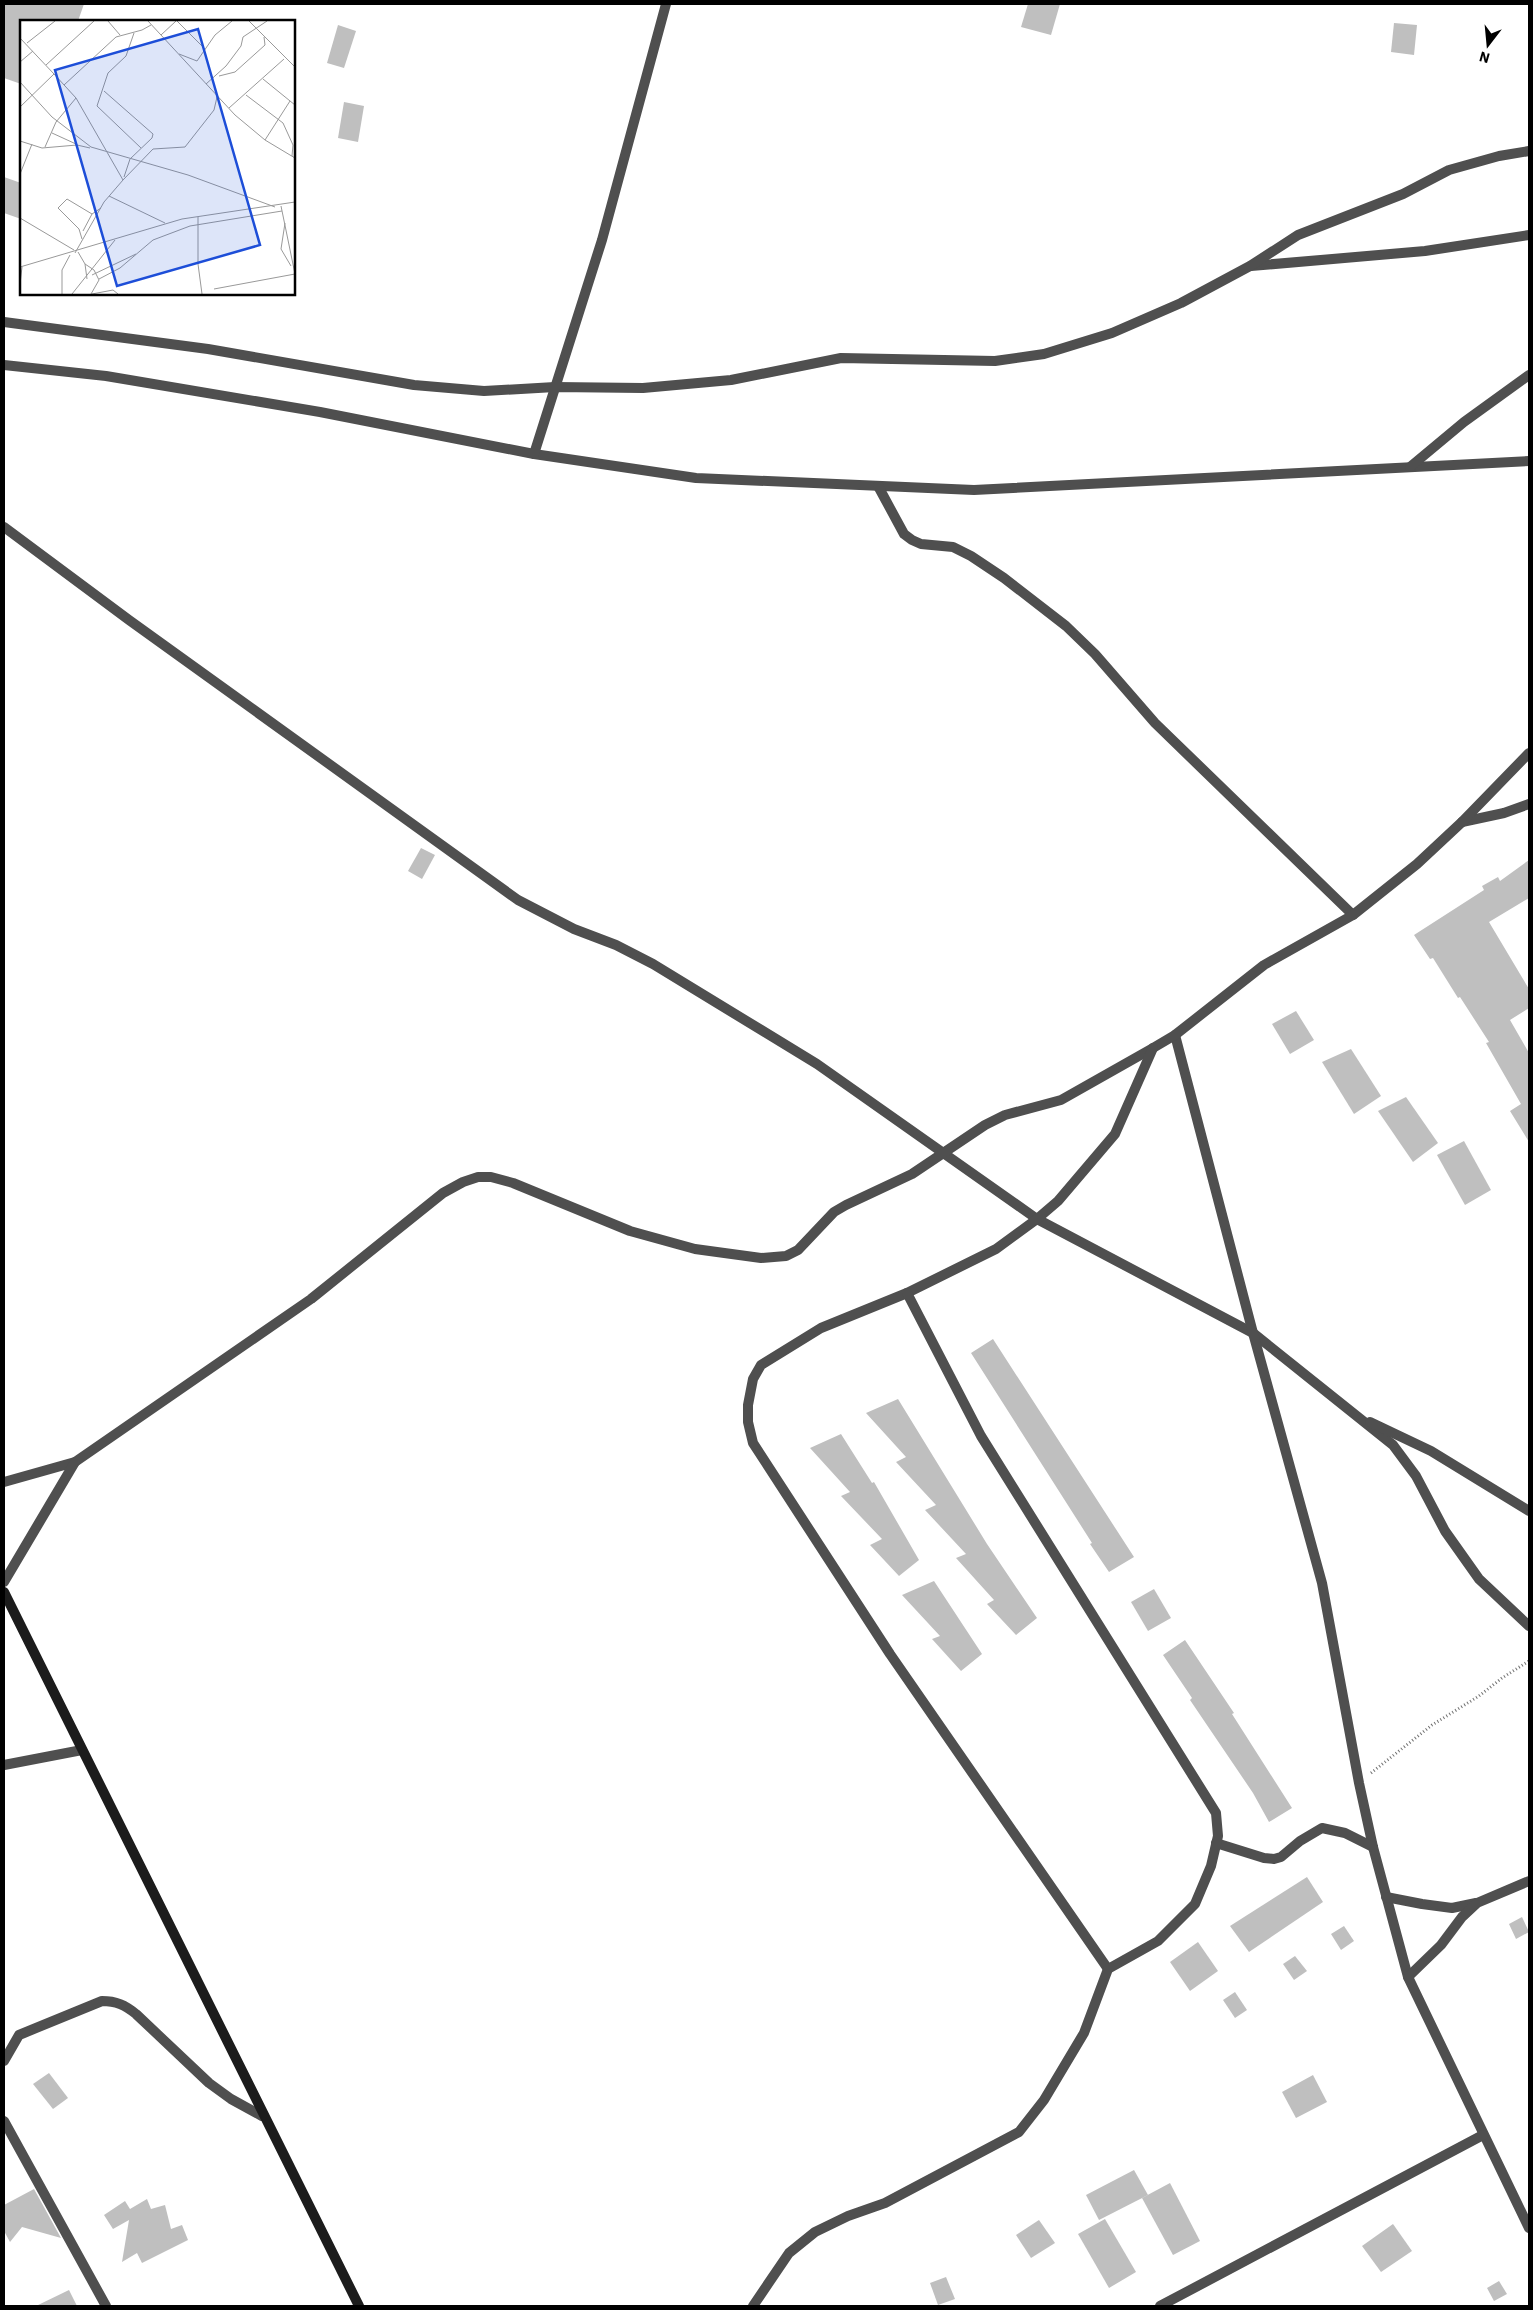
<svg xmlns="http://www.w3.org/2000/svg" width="1533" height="2310" font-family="'IBM Plex Sans',sans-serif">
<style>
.building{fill:#bfbfbf}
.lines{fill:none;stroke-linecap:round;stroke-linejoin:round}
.path{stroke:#717171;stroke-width:3;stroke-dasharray:1 2.5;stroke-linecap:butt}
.street{stroke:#4f4f4f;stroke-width:10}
.secondary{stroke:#1c1c1c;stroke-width:10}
.inset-road{fill:none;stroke:#999;stroke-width:1}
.view{fill:#1d4ed8;fill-opacity:0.15;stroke:#1d4ed8;stroke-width:2.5}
.inset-edge{fill:none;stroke:#000;stroke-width:2.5}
</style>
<rect width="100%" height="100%" fill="#fff"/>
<g class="building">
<polygon points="4,4 84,4 78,21 21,21 21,84 4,78"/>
<polygon points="1028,4 1060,4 1051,35 1021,27"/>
<polygon points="1394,23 1417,25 1414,55 1391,52"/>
<polygon points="338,25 356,31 344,68 327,63"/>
<polygon points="344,102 364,106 358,142 338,138"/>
<polygon points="4,177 21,183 21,219 4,213"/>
<polygon points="421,848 435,855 422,879 408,871"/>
<polygon points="1529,860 1529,898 1489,922 1529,989 1529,1008 1510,1020 1529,1053 1529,1142 1510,1111 1521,1104 1486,1043 1489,1042 1460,997 1458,998 1433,958 1430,959 1414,935 1484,890 1482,886 1498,877 1500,881"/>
<polygon points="1296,1011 1314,1040 1290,1054 1272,1024"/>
<polygon points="1351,1049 1381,1096 1354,1114 1322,1062"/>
<polygon points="1406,1097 1438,1143 1413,1162 1378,1111"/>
<polygon points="1464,1141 1491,1190 1465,1205 1437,1155"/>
<polygon points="993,1339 1134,1557 1109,1572 1090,1544 1092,1543 971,1353"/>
<polygon points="898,1399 987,1544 1037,1618 1016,1635 987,1604 994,1600 956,1558 966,1554 925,1510 936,1505 896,1462 906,1457 866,1413"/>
<polygon points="841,1434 872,1483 874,1482 919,1560 899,1576 870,1545 882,1539 841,1496 850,1492 810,1448"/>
<polygon points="934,1581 982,1654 961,1671 932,1639 940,1636 902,1595"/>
<polygon points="1154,1589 1171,1618 1148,1631 1131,1602"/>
<polygon points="1185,1640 1234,1713 1232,1714 1292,1808 1269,1822 1253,1793 1190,1700 1192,1698 1163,1655"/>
<polygon points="1307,1877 1323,1902 1249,1952 1230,1926"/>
<polygon points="1522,1917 1529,1932 1516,1939 1509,1924"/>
<polygon points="1344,1926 1354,1941 1341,1950 1331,1934"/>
<polygon points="1198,1942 1218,1971 1190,1991 1170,1962"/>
<polygon points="1295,1956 1307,1971 1294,1980 1283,1964"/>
<polygon points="1235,1992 1247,2010 1235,2018 1223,2000"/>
<polygon points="49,2073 68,2098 53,2109 33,2084"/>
<polygon points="1313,2075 1327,2102 1296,2118 1282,2092"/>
<polygon points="1134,2170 1148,2195 1099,2220 1086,2195"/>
<polygon points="1170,2183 1200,2241 1173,2255 1142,2198"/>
<polygon points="34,2189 61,2238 22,2227 10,2242 4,2231 4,2205"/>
<polygon points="147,2199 151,2209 165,2205 171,2229 182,2225 188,2240 142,2263 137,2253 122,2262 129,2220 113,2229 104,2215 125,2201 130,2209"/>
<polygon points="1105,2219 1136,2272 1109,2288 1078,2234"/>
<polygon points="1039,2220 1055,2243 1031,2258 1016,2235"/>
<polygon points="1393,2224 1412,2251 1381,2272 1362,2246"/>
<polygon points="946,2277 955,2299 938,2305 930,2283"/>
<polygon points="1499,2281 1507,2294 1494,2301 1487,2288"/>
<polygon points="69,2290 77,2306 36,2306"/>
</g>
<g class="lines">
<polyline class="path" points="1371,1773 1432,1725 1479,1696 1502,1678 1529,1661"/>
<g class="street">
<polyline points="1251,266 1425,251 1529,235"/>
<polyline points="4,322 208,349 414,385 484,391 555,387 643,388 731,380 841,358 995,361 1044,354 1112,333 1181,303 1250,266 1298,235 1403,194 1449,170 1499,156 1529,151"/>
<polyline points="4,365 106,376 320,412 534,454 696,478 974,490 1529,461"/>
<polyline points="534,454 602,240 666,4"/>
<polyline points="1410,467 1464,422 1529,375"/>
<polyline points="878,486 904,534 912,540 921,544 953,547 971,556 1004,578 1066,626 1095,654 1155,723 1353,915"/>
<polyline points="4,527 129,620 518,900 574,929 616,945 653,964 817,1064 1037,1219 1253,1333 1393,1445 1416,1476 1445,1531 1479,1579 1529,1626"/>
<polyline points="1462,822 1504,813 1529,804"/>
<polyline points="1175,1035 1253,1333 1322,1583 1359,1783 1373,1847 1408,1977 1529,2228"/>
<polyline points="1370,1422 1431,1451 1529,1511"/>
<polyline points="4,1482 75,1462"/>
<polyline points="4,1582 75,1462 311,1299 443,1193 463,1182 478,1177 491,1177 513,1183 630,1231 695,1249 761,1258 786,1256 798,1250 834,1212 846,1205 912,1174 985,1125 1005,1115 1061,1100 1153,1048 1175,1035 1264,965 1353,915 1417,864 1462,822 1529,753"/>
<polyline points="4,1765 82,1750"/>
<polyline points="1216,1843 1264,1858 1274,1859 1281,1857 1300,1841 1322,1828 1345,1833 1373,1847"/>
<polyline points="1386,1897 1422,1904 1452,1908 1476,1903"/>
<polyline points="1108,1969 890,1654 753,1443 748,1422 748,1405 753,1379 761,1365 821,1328 907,1293 996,1249 1037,1219 1058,1201 1115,1134 1153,1048"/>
<polyline points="1408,1977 1441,1945 1462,1917 1477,1903 1529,1881"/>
<path d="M4,2061L19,2035L102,2001C116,2001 125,2005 136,2014L209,2083L231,2099L262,2116"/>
<polyline points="4,2121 106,2306"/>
<polyline points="753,2306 789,2253 815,2232 848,2216 885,2203 1019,2132 1044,2100 1084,2033 1108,1969 1158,1941 1195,1904 1211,1866 1218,1836 1216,1813 981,1436 907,1293"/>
<polyline points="1160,2306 1483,2135"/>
</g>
<polyline class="secondary" points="4,1592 359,2306"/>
</g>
<g transform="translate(20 20)">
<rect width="275" height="275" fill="#fff"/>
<path class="inset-road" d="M88,1L100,15M128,1L215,95L245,120L275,138M157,1L184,28M229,1L275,47M114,13L106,36L88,53L77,86L121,128M141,15L156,1M0,18L34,54M7,23L35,1M159,34L177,41L195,15L212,1M0,42L13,31M26,45L74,1M199,56L215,52L245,25L244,17M243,59L275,85M0,62L32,97L71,127L168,155L255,187M186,64L206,46L221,26L223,17L247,1M44,65L96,17L122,10L131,5M84,71L133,114L132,118L110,139L104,157M226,75L263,103L273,125L272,136M0,87L34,54L56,78L103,160M209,88L264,39M32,113L56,124M245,120L270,81M0,121L22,128L57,125L70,128M25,127L36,102L56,78M0,154L12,124M89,176L145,203M178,197V244L182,274M0,198L54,230M265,203L261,229L271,246M63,211L72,194L81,188M62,219L59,209L38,188L47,179L72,194M58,232L65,244L67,259M55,233L84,182L103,160L133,129L165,127L194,90L197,77M65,244L74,250L79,260L71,274M0,247L162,199L275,182M72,255L116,234M79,259L100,248L133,220L170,206L262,191M0,264L2,247M194,269L275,254L261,186M42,274V250L50,235M52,274L95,220M72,274L93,270L98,274"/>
<path class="view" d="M178,9L240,225L97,266L35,50Z"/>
<rect width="275" height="275" class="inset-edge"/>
</g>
<rect width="1533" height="2310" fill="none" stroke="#000000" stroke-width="10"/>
<g transform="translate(1488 45) rotate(196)" stroke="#ffffff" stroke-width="4" paint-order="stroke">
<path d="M0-4L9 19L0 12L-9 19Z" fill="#000000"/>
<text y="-8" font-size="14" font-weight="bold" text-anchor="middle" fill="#000000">N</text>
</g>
</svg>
